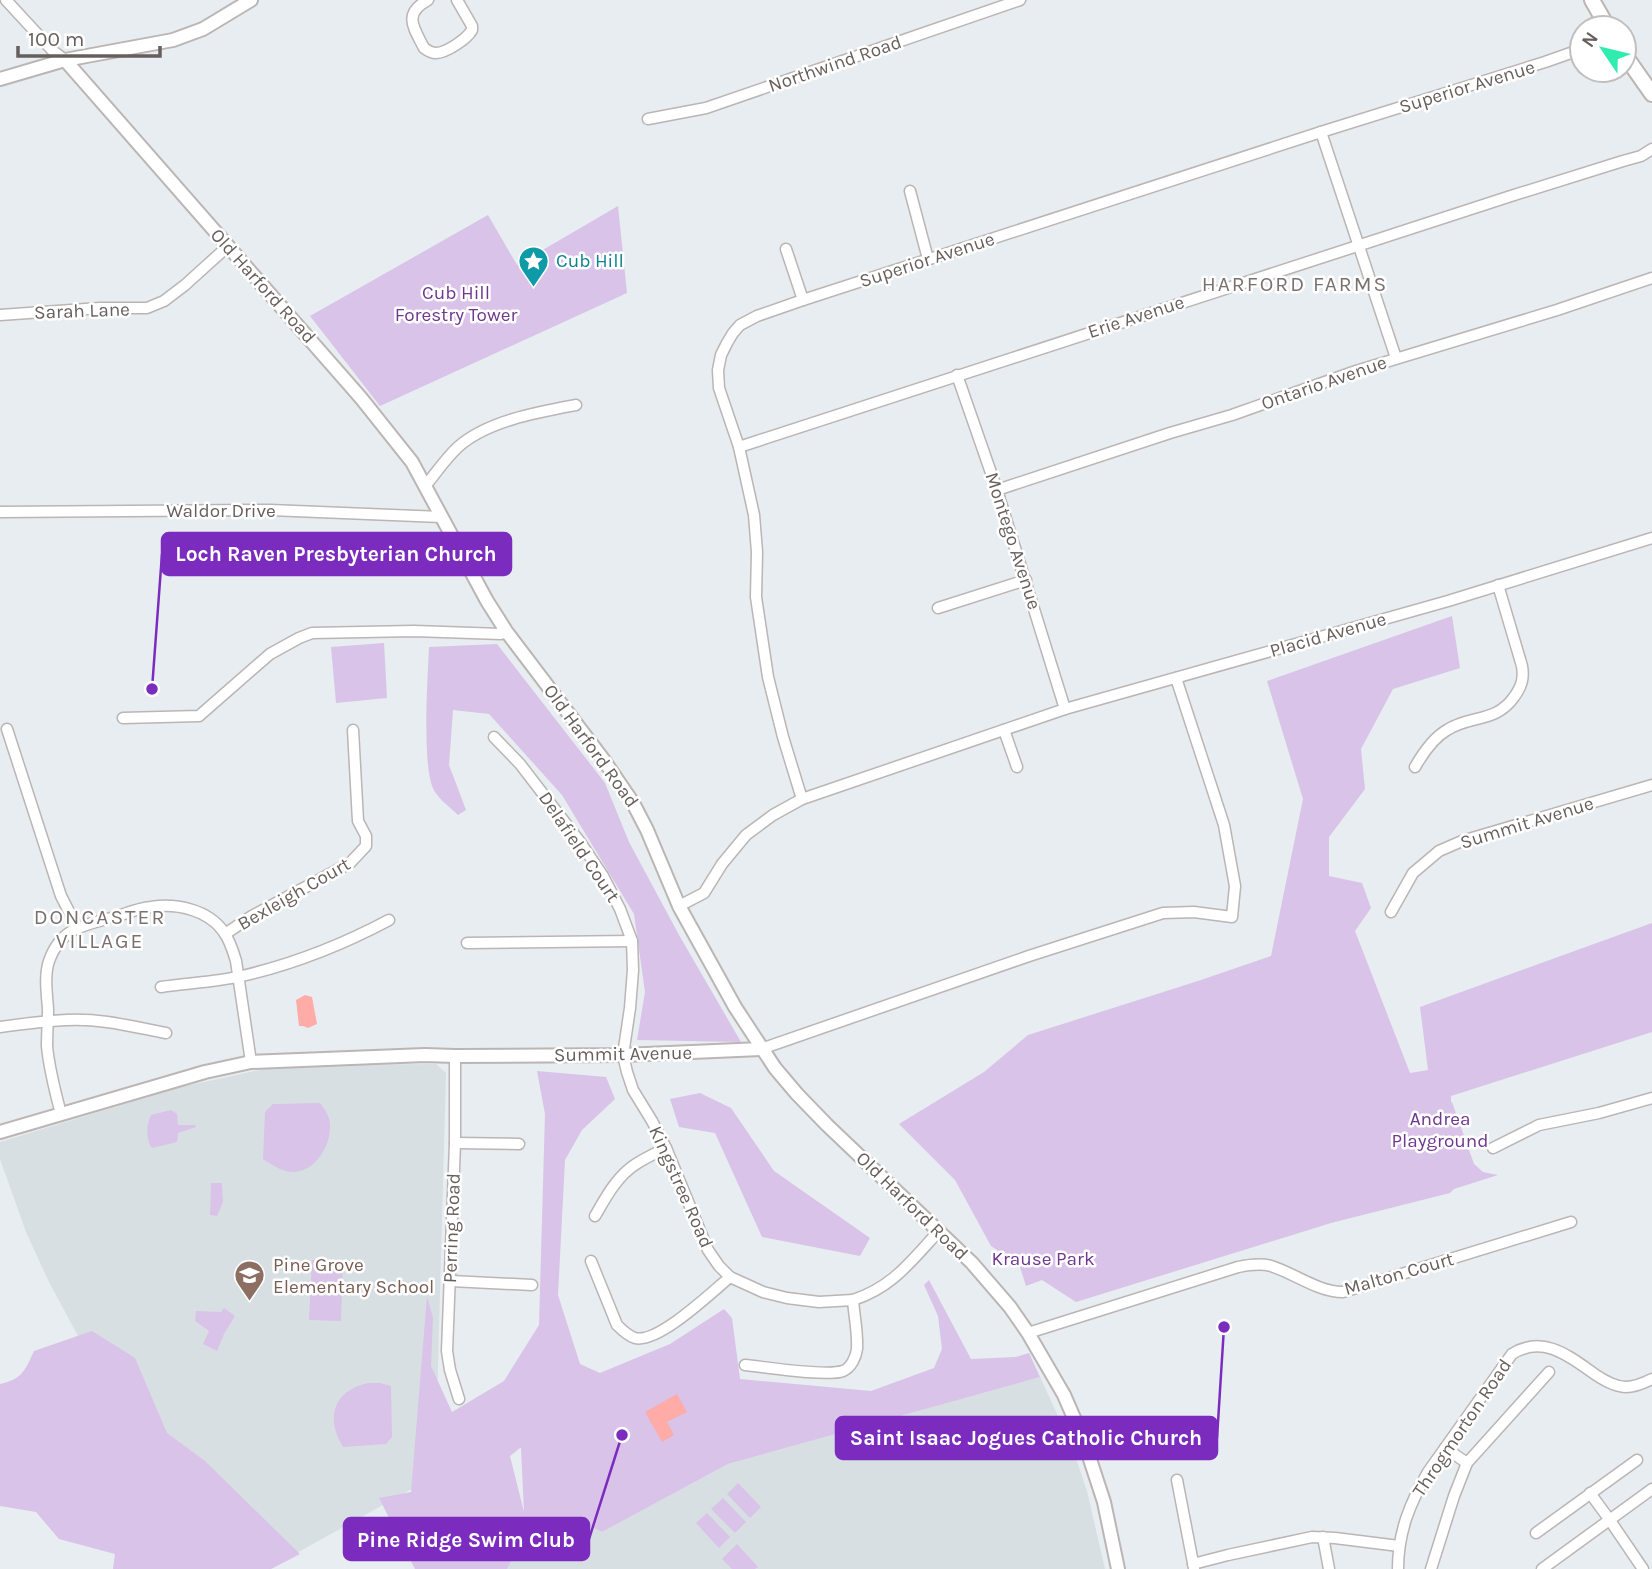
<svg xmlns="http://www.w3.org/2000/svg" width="1652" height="1569" font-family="Karla,sans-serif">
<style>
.education{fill:#d8dfe3}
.green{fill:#d9c3e8;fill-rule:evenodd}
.water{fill:#ffaba8}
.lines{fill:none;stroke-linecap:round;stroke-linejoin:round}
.minor-casing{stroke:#bbb5b4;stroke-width:13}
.tertiary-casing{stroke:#bbb5b4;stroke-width:16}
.secondary-casing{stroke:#bbb5b3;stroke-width:18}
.minor{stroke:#fff;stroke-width:10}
.tertiary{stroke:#fff;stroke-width:12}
.secondary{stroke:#fff;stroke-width:14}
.labels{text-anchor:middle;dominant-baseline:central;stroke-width:5;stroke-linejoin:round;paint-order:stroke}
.street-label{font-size:19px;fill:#675f5e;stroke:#fff}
.culture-label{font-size:19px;fill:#0d838f;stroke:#fff;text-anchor:start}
.park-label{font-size:19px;fill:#6f378d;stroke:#fff}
.education-label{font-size:19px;fill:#785e54;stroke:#fff;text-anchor:start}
.neighbourhood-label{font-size:21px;letter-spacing:2px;fill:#79706f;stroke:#fff}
.leader{fill:none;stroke:#7b2cbf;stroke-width:2.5}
.callout-dot{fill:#7b2cbf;stroke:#fff;stroke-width:2.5}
.callout{fill:#7b2cbf;stroke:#7b2cbf;stroke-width:2.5}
.callout-label{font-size:21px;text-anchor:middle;font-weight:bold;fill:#fff}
</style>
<rect width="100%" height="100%" fill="#e7edf0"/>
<g class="education">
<polygon points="436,1064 446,1073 435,1476 268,1569 85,1349 49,1282 26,1232 0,1159 0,1142 181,1087 264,1069 313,1065"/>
<polygon points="1040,1377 1071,1444 1087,1491 1105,1569 503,1569 506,1549 573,1517 602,1532 728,1464"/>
</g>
<g class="green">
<polygon points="618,206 627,293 380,406 310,316 488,215 517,265"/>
<polygon points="1452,616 1460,668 1393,689 1361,749 1365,789 1329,837 1329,876 1362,883 1371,908 1355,931 1410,1073 1428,1070 1420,1007 1652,923 1652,1032 1451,1096 1451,1102 1452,1102 1474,1164 1483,1172 1498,1175 1454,1189 1450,1193 1331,1223 1076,1302 1042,1280 1026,1286 1019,1264 991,1246 955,1180 899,1124 984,1072 1028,1035 1198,981 1271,956 1303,799 1267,681"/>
<polygon points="384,643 387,698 336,703 331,647"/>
<path d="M497,644L605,783L629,842L679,935L741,1042L637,1040L645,992L634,914L562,795L489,714L453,710L449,765L466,810L458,815C451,808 441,801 435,792C421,772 428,675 429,647Z"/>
<path d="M537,1071L606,1077L615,1099L582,1130L565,1160L558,1295L580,1364L600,1373L670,1344L724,1309L732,1318L740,1379L871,1391L934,1368L942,1349L938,1316L924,1285L929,1280L971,1359L1016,1357L1029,1353L1040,1377L728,1464L602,1532L573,1517L551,1528L556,1529L565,1544L511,1561L507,1569H415L379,1498L411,1492L427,1296L433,1318L431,1366L452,1412L504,1381L539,1325L545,1114ZM520,1448H521L524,1512L510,1456Z"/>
<polygon points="700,1093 731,1108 774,1171 870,1238 860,1256 762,1237 715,1133 679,1127 670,1099"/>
<path d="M320,1103C325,1110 329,1115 330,1123C332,1144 316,1171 294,1172C282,1172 272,1165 263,1159L265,1112L273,1104Z"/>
<path d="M171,1110L177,1114L178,1125H195L196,1127L178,1133L177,1142L152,1148C146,1141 146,1124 151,1115Z"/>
<polygon points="211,1183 222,1183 223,1202 217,1216 210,1215"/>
<polygon points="312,1260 343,1261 341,1321 309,1320"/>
<polygon points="224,1308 235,1316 224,1334 217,1351 203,1344 209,1331 195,1321 196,1311 221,1312"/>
<path d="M92,1331L135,1358L167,1433L205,1461L300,1554L271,1569H113L115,1554L59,1539L36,1512L0,1506V1384C23,1379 25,1370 34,1351Z"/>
<path d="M368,1383H380L391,1386L392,1437L386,1444L343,1447C325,1418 333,1391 368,1383Z"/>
<polygon points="738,1483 761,1507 750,1518 727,1494"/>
<polygon points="723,1498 746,1522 735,1533 711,1509"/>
<polygon points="707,1513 730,1537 719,1548 696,1523"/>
<polygon points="737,1544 758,1567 755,1569 732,1569 722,1559"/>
</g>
<g class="water">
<polygon points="305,995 312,997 317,1024 308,1028 303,1026 299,1026 296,1000"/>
<polygon points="677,1394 687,1412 667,1422 674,1435 662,1442 645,1412"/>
</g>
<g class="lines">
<defs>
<g id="minor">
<polyline points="6,0 53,51 65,60"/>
<path d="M428,0C402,14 414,28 424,48C428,51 431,53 436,53C446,53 467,39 472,30V26L457,0"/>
<polyline points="648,119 706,108 1020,0"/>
<polyline points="1321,132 1396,358"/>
<polyline points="910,191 928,259"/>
<polyline points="786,249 803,300"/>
<polyline points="0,315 100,308 147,308 164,301 185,285 227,247"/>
<polyline points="957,375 997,490 1065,709"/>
<polyline points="739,447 1511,196 1623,161 1641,156 1652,149"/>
<path d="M426,485C436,473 446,458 458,447C487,421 538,412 576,405"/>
<polyline points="997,490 1170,433 1232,415 1356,371 1557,310 1652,278"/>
<polyline points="0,512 270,510 441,517"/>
<polyline points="938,608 1026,580"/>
<polyline points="123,718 199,716 270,654 299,638 312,633 414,631 501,634 506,631"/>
<polyline points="7,729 61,896 77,927"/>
<polyline points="1004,730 1017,767"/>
<polyline points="494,737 520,764 580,842 603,876 620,909 632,941 633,970 630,1008 623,1055 627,1072 633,1090 652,1121 666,1148 708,1250 719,1266 730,1277 763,1292 787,1298 819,1302 853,1300"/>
<path d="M1415,767C1423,753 1433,738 1447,730C1470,715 1496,723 1514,697C1522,686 1524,678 1522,666L1498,585"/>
<polyline points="802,799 783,737 768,677 756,597 757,552 754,515 739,447 719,388 718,370 721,355 727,343 733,333 740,325 757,316 803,300 1321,132 1545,62 1582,49"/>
<polyline points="679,906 704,893 722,864 746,835 773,815 802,799 1065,709 1448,601 1652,538"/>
<polyline points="1391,912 1413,873 1439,851 1462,841 1652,785"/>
<polyline points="225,934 252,916 350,863 366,846 366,836 358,821 353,730"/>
<polyline points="467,943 632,941"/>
<path d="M161,987C188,983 216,982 242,976C294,964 342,945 389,920"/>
<path d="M0,1027C22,1024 45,1021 67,1020C101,1018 134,1027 166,1033"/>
<polyline points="761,1049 1029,956 1163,913 1194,912 1232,917 1235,886 1224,825 1176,678"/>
<polyline points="455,1056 455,1143 447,1351 450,1370 459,1399"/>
<path d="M61,1114C55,1091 49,1069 47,1046C47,1034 48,1021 48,1009C47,994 44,976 49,961C61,927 85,925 115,917C127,913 139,908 151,907C177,903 208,910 223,931C230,940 233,951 236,961L251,1062"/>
<polyline points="455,1143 519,1144"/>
<polyline points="1493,1148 1539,1125 1599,1113 1652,1098"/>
<path d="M595,1216C606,1197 617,1176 636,1164C645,1158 656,1153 666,1148"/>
<path d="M591,1261L617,1325C622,1330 628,1336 635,1338C658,1344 712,1292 730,1277"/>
<polyline points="451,1281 532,1285"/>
<path d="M1028,1333L1238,1267C1248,1265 1260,1263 1271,1266C1294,1273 1318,1292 1343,1292L1571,1222"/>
<path d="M745,1365C765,1367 826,1377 843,1371C851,1368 856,1357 857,1349C858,1333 854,1315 853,1300C893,1287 911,1261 939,1231"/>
<polyline points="1445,1448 1467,1463"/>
<polyline points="1177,1480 1194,1568"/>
<polyline points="1590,1493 1609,1519 1643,1569"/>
<polyline points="1536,1533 1637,1460"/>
<polyline points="1323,1537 1329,1569"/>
<polyline points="1193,1564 1228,1555 1312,1537 1335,1538 1399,1546"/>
<path d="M1398,1569C1398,1532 1410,1503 1428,1472L1512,1354C1544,1334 1570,1357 1596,1375C1605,1381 1615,1387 1626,1387C1635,1387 1644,1383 1652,1379"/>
<polyline points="1431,1569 1454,1496 1467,1463 1549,1372"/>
<polyline points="1542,1569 1652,1489"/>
</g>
<g id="tertiary">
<polyline points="65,60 361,398 412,462 487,601 506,631 603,759 633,803 647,830 679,906 735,1007 775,1068 797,1094 827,1125 972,1263 1010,1307 1028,1333 1064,1395 1084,1441 1104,1502 1118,1569"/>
<polyline points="0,79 65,60 173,40 203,29 251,0"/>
<polyline points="0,1132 205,1072 251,1062 425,1055 455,1056 623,1055 761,1049"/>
</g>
<g id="secondary">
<polyline points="1592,0 1608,28"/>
<polyline points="1624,54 1652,94"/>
</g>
</defs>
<use href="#minor" class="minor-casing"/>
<use href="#tertiary" class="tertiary-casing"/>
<use href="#secondary" class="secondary-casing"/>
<use href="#minor" class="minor"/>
<use href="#tertiary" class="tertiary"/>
<use href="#secondary" class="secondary"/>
</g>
<defs>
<symbol id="sight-pin" viewBox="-11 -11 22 30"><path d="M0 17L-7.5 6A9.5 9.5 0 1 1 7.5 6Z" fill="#0f9aa8" stroke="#fff"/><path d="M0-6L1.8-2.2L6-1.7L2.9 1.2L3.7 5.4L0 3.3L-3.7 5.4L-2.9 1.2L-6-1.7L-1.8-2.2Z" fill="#fff"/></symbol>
<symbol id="school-pin" viewBox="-11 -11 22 30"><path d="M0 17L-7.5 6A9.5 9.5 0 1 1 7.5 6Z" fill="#8d6e63" stroke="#fff"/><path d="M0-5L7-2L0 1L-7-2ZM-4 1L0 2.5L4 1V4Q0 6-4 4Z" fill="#fff"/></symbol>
</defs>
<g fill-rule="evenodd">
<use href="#sight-pin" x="516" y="244" width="35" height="47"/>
<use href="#school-pin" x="232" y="1258" width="35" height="47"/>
</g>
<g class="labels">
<g class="street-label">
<text transform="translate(835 64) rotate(-19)">Northwind Road</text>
<text transform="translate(1467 87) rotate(-17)">Superior Avenue</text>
<text transform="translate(927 260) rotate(-18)">Superior Avenue</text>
<text transform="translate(263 286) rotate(48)">Old Harford Road</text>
<text transform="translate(82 311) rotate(-2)">Sarah Lane</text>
<text transform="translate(1136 317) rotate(-18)">Erie Avenue</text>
<text transform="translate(1324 383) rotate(-19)">Ontario Avenue</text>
<text x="221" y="511">Waldor Drive</text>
<text transform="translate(1013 541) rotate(72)">Montego Avenue</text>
<text transform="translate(1328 635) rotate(-16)">Placid Avenue</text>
<text transform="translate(591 746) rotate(54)">Old Harford Road</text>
<text transform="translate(1527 823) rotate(-17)">Summit Avenue</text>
<text transform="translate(579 847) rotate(56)">Delafield Court</text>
<text transform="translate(294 894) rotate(-30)">Bexleigh Court</text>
<text transform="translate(623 1054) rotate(-1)">Summit Avenue</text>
<text transform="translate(681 1187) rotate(66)">Kingstree Road</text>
<text transform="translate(912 1206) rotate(44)">Old Harford Road</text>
<text transform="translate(452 1228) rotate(-88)">Perring Road</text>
<text transform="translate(1399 1274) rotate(-16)">Malton Court</text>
<text transform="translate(1462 1428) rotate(-56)">Throgmorton Road</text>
</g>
<g class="culture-label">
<text x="556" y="261">Cub Hill</text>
</g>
<g class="park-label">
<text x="456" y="293">Cub Hill<tspan x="456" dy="22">Forestry Tower</tspan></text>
<text x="1440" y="1119">Andrea<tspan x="1440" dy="22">Playground</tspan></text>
<text x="1043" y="1259">Krause Park</text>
</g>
<g class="education-label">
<text x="273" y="1265">Pine Grove<tspan x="273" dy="22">Elementary School</tspan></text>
</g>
<g class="neighbourhood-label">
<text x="1295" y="284">HARFORD FARMS</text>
<text x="100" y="917">DONCASTER<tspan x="100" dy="24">VILLAGE</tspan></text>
</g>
</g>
<path class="leader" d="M152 689L162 554M1224 1327L1217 1438M622 1435L589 1539"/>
<g class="callout-dot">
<circle cx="152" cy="689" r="7"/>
<circle cx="1224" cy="1327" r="7"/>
<circle cx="622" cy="1435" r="7"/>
</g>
<g class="callout">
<rect x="162" y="533" width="349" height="42" rx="7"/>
<rect x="836" y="1417" width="381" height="42" rx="7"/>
<rect x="344" y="1518" width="245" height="42" rx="7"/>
</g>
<g class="callout-label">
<text x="336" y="561">Loch Raven Presbyterian Church</text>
<text x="1026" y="1445">Saint Isaac Jogues Catholic Church</text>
<text x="466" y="1547">Pine Ridge Swim Club</text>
</g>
<g transform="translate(1603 49) rotate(305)"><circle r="33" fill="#ffffff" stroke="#c2bfbf" stroke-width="2"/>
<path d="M0-5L12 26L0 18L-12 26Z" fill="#31ecb0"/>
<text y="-10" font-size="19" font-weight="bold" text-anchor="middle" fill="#675f5e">N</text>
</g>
<path d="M18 46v10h142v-10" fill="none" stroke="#675f5e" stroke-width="3.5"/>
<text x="28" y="46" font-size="21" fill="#675f5e" stroke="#ffffff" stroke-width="5" paint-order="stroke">100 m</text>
</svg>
